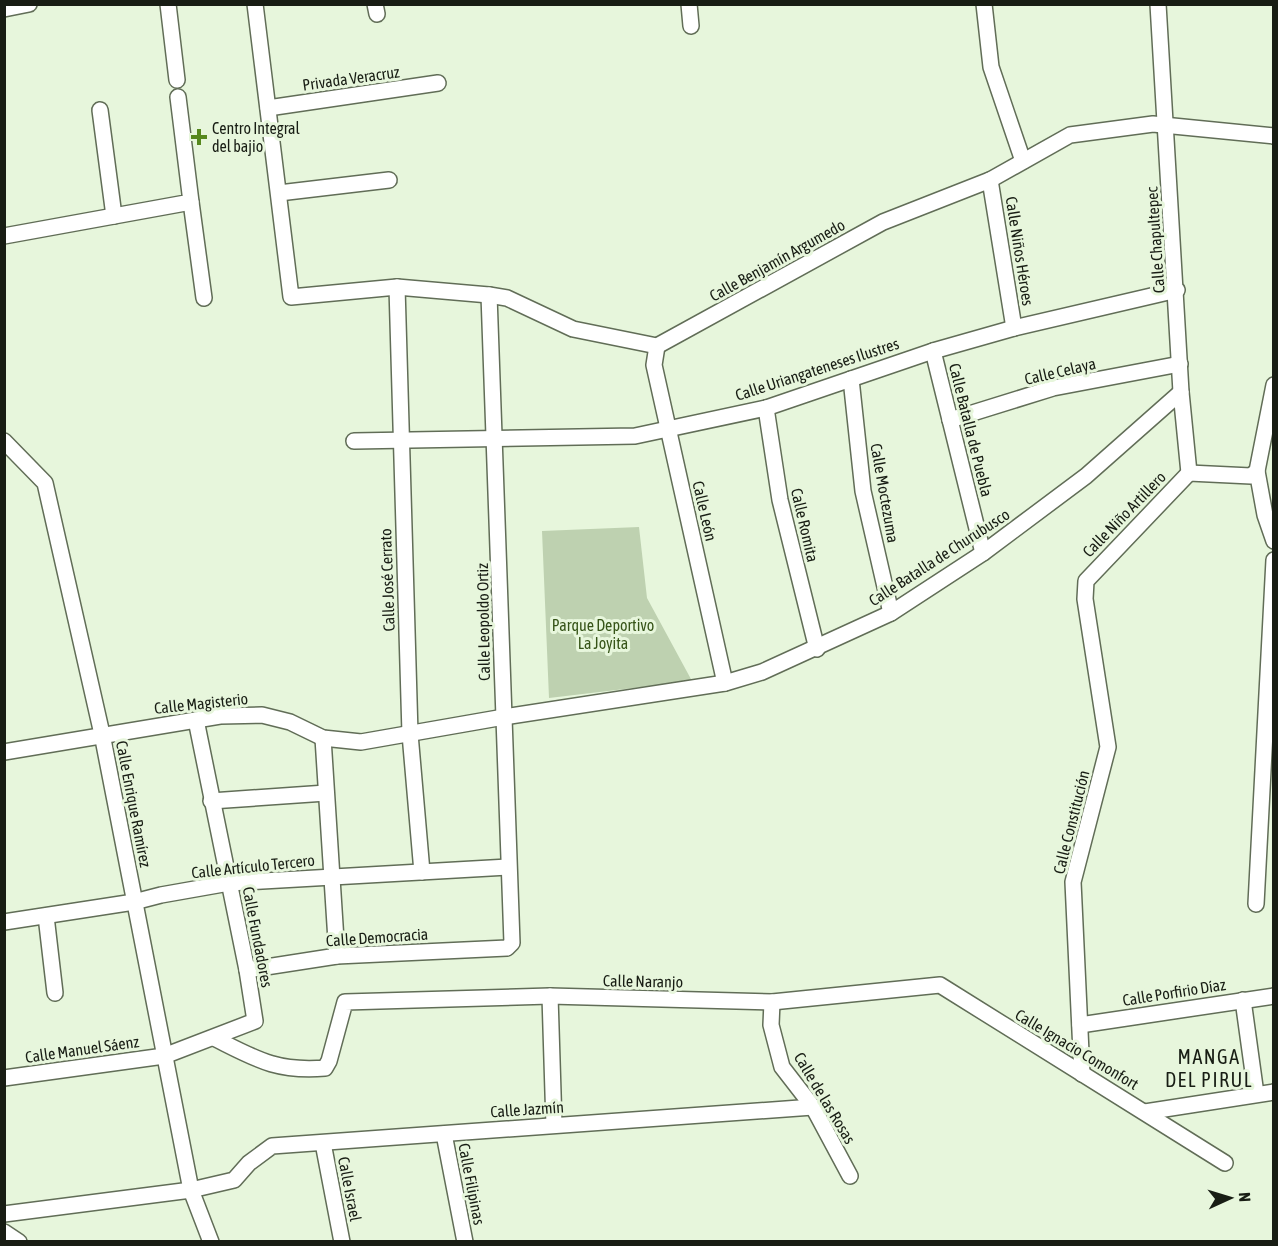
<svg xmlns="http://www.w3.org/2000/svg" width="1278" height="1246" font-family="'Asap Condensed',sans-serif">
<style>
.green{fill:#bed1b0}
.lines{fill:none;stroke-linecap:round;stroke-linejoin:round}
.street-casing{stroke:#616d57;stroke-width:18}
.street{stroke:#fff;stroke-width:15}
.poi-dot{fill:#56881d;stroke:#e7f6dc;stroke-width:2}
.labels{text-anchor:middle;dominant-baseline:central;stroke-width:6;stroke-linejoin:round;paint-order:stroke}
.street-label{font-size:16px;fill:#181d14;stroke:#e7f6dc}
.poi-label{font-size:16px;fill:#181d14;stroke:#e7f6dc;text-anchor:start}
.park-label{font-size:16px;fill:#365418;stroke:#e7f6dc}
.quarter-label{font-size:20px;letter-spacing:1.5px;fill:#181d14;stroke:#e7f6dc}
</style>
<rect width="100%" height="100%" fill="#e7f6dc"/>
<polygon class="green" points="639,527 647,598 692,681 549,698 542,531"/>
<g class="lines">
<defs>
<g id="street">
<polyline points="168,4 177,80"/>
<polyline points="255,4 291,297 397,287 489,295 507,298 573,329 657,346 883,222 990,180 1070,135 1153,124 1274,136"/>
<polyline points="375,4 377,14"/>
<polyline points="689,4 691,26"/>
<polyline points="984,4 991,67 1023,161"/>
<polyline points="1158,4 1181,392 1189,473"/>
<polyline points="4,9 29,4"/>
<polyline points="268,108 438,83"/>
<polyline points="100,110 114,216"/>
<polyline points="990,180 1014,328"/>
<polyline points="279,193 389,180"/>
<polyline points="191,202 204,298"/>
<polyline points="4,236 191,202 178,97"/>
<polyline points="397,287 410,734 422,872"/>
<polyline points="657,346 654,365 725,683"/>
<polyline points="933,351 983,553"/>
<polyline points="851,379 863,491 891,613"/>
<polyline points="766,408 780,500 817,649"/>
<polyline points="950,420 1053,388 1180,364"/>
<polyline points="4,441 45,483 102,734 191,1190 211,1242"/>
<polyline points="354,441 635,436 766,408 933,351 1014,328 1177,290"/>
<polyline points="1257,471 1265,515 1274,541"/>
<polyline points="1189,473 1251,476 1257,471 1274,385"/>
<polyline points="323,738 337,956"/>
<polyline points="4,752 220,716 262,715 290,722 323,738 361,742 504,717 725,683 762,672 891,613 983,553 1086,476 1181,392"/>
<polyline points="211,801 326,793"/>
<polyline points="1256,904 1274,560"/>
<polyline points="46,916 55,993"/>
<polyline points="4,922 134,902 161,895 229,883 508,867"/>
<polyline points="247,970 337,956 507,948 512,943 489,295"/>
<polyline points="550,996 554,1125"/>
<polyline points="1243,1000 1256,1094"/>
<polyline points="772,1002 771,1025 782,1067 813,1107 850,1176"/>
<polyline points="1080,1025 1274,996"/>
<path d="M214,1038C256,1059 276,1072 325,1068L329,1061L345,1002L550,996L772,1002L940,985L1225,1163"/>
<polyline points="1082,1074 1073,882 1108,747 1085,599 1086,581 1189,473"/>
<polyline points="4,1078 164,1056 255,1021 247,970 196,720"/>
<polyline points="1145,1112 1274,1092"/>
<polyline points="444,1134 465,1242"/>
<polyline points="323,1143 342,1242"/>
<polyline points="4,1214 191,1190 234,1180 249,1163 272,1146 813,1107"/>
<polyline points="4,1232 19,1242"/>
</g>
</defs>
<use href="#street" class="street-casing"/>
<use href="#street" class="street"/>
</g>
<path class="poi-dot" d="M196 128h6v6h6v6h-6v6h-6v-6h-6v-6h6z"/>
<g class="labels">
<g class="street-label">
<text transform="translate(351 78) rotate(-8)">Privada Veracruz</text>
<text transform="translate(1155 240) rotate(-94)">Calle Chapultepec</text>
<text transform="translate(1020 251) rotate(81)">Calle Niños Héroes</text>
<text transform="translate(777 260) rotate(-29)">Calle Benjamín Argumedo</text>
<text transform="translate(817 369) rotate(-18)">Calle Uriangateneses Ilustres</text>
<text transform="translate(1060 371) rotate(-13)">Calle Celaya</text>
<text transform="translate(971 430) rotate(76)">Calle Batalla de Puebla</text>
<text transform="translate(885 493) rotate(80)">Calle Moctezuma</text>
<text transform="translate(705 511) rotate(77)">Calle León</text>
<text transform="translate(1124 514) rotate(-46)">Calle Niño Artillero</text>
<text transform="translate(805 525) rotate(77)">Calle Romita</text>
<text transform="translate(939 557) rotate(-33)">Calle Batalla de Churubusco</text>
<text transform="translate(387 580) rotate(-92)">Calle José Cerrato</text>
<text transform="translate(483 622) rotate(-91)">Calle Leopoldo Ortiz</text>
<text transform="translate(201 703) rotate(-6)">Calle Magisterio</text>
<text transform="translate(134 804) rotate(79)">Calle Enrique Ramírez</text>
<text transform="translate(1071 822) rotate(-76)">Calle Constitución</text>
<text transform="translate(253 866) rotate(-6)">Calle Artículo Tercero</text>
<text transform="translate(258 937) rotate(79)">Calle Fundadores</text>
<text transform="translate(377 937) rotate(-4)">Calle Democracia</text>
<text transform="translate(643 981) rotate(1)">Calle Naranjo</text>
<text transform="translate(1174 992) rotate(-9)">Calle Porfirio Díaz</text>
<text transform="translate(82 1049) rotate(-8)">Calle Manuel Sáenz</text>
<text transform="translate(1077 1049) rotate(31)">Calle Ignacio Comonfort</text>
<text transform="translate(825 1098) rotate(59)">Calle de las Rosas</text>
<text transform="translate(527 1109) rotate(-4)">Calle Jazmín</text>
<text transform="translate(472 1184) rotate(79)">Calle Filipinas</text>
<text transform="translate(350 1189) rotate(79)">Calle Israel</text>
</g>
<g class="poi-label">
<text x="212" y="128">Centro Integral<tspan x="212" dy="18">del bajio</tspan></text>
</g>
<g class="park-label">
<text x="603" y="625">Parque Deportivo<tspan x="603" dy="18">La Joyita</tspan></text>
</g>
<g class="quarter-label">
<text x="1209" y="1056">MANGA<tspan x="1209" dy="23">DEL PIRUL</tspan></text>
</g>
</g>
<rect width="1278" height="1246" fill="none" stroke="#181d14" stroke-width="12"/>
<g transform="translate(1230 1198) rotate(86)" stroke="#e7f6dc" stroke-width="4.5" paint-order="stroke">
<path d="M0-4.5L10 22L0 15L-10 22Z" fill="#181d14"/>
<text y="-9" font-size="16" font-weight="bold" text-anchor="middle" fill="#181d14">N</text>
</g>
</svg>
